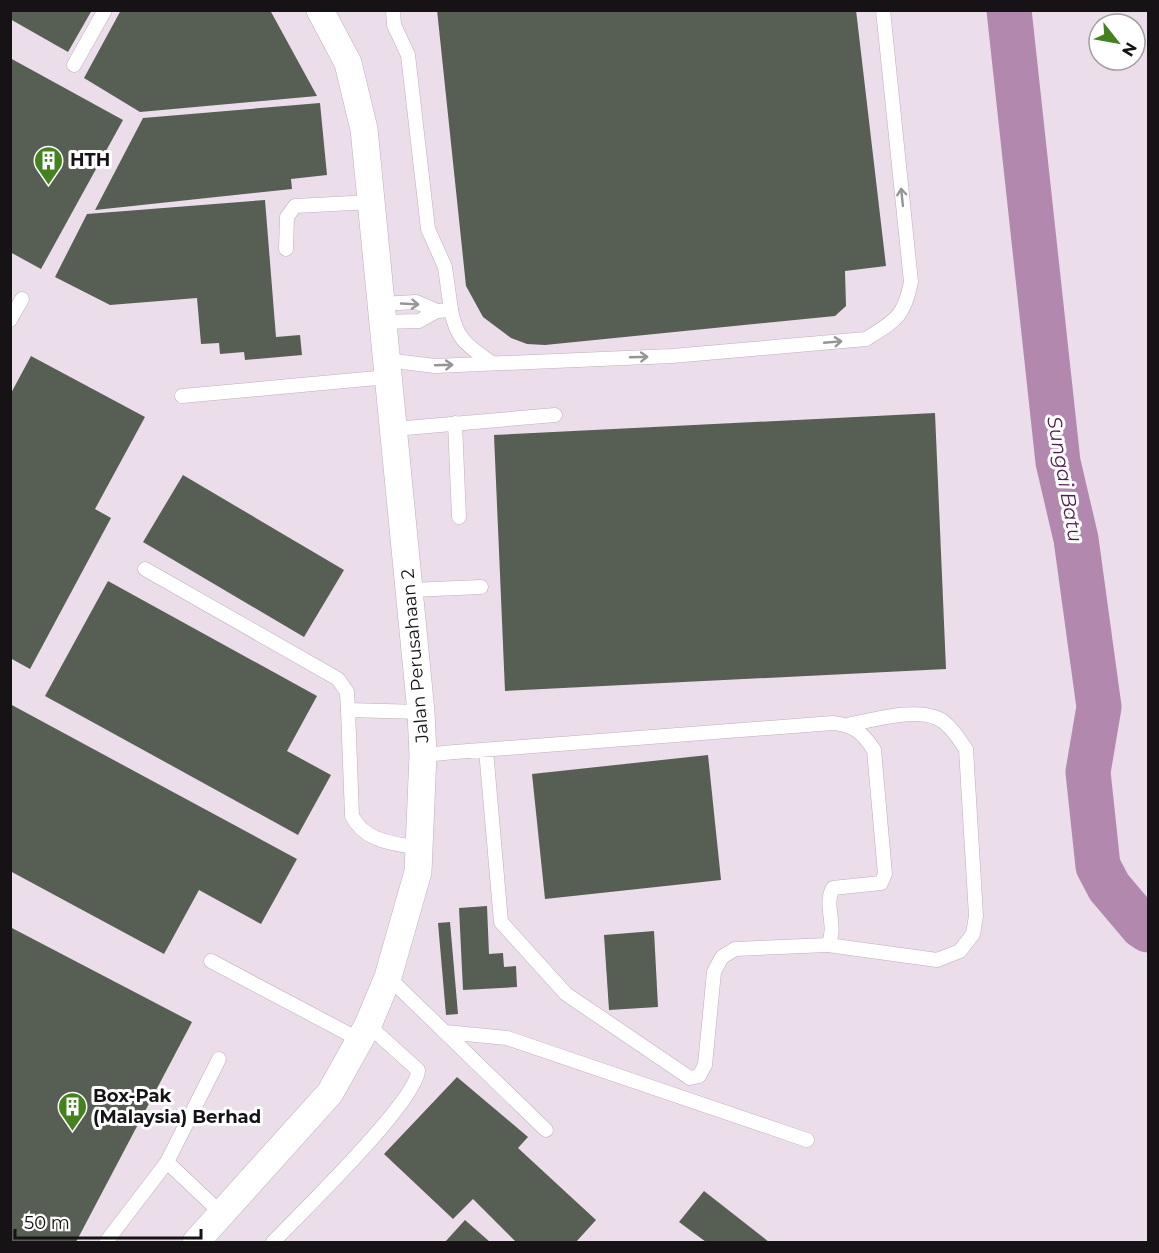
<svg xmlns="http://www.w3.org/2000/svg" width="1159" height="1253" font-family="Montserrat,sans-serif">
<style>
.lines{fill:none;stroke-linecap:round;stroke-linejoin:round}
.river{stroke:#b288af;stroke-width:45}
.building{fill:#575f54}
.service-casing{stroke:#bbafba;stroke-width:15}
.minor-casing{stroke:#bbafba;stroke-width:28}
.service{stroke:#fff;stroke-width:14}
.minor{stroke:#fff;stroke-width:27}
.oneway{stroke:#969496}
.labels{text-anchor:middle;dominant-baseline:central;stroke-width:6;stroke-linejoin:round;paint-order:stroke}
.poi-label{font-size:18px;font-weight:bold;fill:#161216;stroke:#fff;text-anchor:start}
.street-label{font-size:18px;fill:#161216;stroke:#fff}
.water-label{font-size:20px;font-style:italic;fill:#501d50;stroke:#fff}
</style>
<rect width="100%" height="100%" fill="#ebdeea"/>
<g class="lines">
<polyline class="river" points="1009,10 1058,462 1076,539 1099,707 1088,772 1098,866 1109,887 1142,926 1148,930"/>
</g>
<g class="building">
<polygon points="10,10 92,10 68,52 10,19"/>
<polygon points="121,10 270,10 317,96 140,112 84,78"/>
<polygon points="437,10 856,10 886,266 845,271 846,306 835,316 545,345 527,344 511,338 483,317 466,286"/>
<polygon points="10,58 123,120 41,269 10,252"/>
<polygon points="320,103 327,175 291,179 292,189 95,210 143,118"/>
<polygon points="265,200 276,337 300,335 302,355 245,360 244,352 220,354 219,343 201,344 197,298 110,305 55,277 87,214"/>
<polygon points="31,356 145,417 95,509 111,518 30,669 10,658 10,395"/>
<polygon points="935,413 946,669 505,691 494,435"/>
<polygon points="183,475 344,570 304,637 143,542"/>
<polygon points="108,581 317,696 287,751 331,775 298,835 45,696"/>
<polygon points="10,704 297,859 261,924 199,890 164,954 10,871"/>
<polygon points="708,755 721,880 545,899 532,774"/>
<polygon points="487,906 489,954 503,953 504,967 516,966 517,987 463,990 459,908"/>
<polygon points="450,922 458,1014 446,1015 438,923"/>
<polygon points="10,927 192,1022 76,1242 10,1242"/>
<polygon points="654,931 658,1007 609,1010 604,935"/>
<polygon points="457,1077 528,1137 518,1148 596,1220 576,1242 516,1242 473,1199 453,1219 384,1154"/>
<polygon points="704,1191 769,1242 706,1242 679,1222"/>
<polygon points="465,1220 490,1242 445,1242"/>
</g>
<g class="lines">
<defs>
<g id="service">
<polyline points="393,10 394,25 408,55 428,229 445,267 451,310"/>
<polyline points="74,65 105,10"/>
<polyline points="286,249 287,217 295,206 372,202"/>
<polyline points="381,304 416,302 437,311"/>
<polyline points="10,320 22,299"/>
<path d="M383,322L419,321L437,311L451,310C457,341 468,346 492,363"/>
<path d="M386,360L435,366L672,356L866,339C896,320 904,317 911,282L883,10"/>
<polyline points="182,396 388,377"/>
<polyline points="455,423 459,517"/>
<polyline points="394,429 555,415"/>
<polyline points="145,569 338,679 347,692 348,710"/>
<polyline points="411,590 481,587"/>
<path d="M423,755L455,752L833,723C854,725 862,732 874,750L885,874L881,883L833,888C823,905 838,926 828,945L735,949L722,957L714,972L705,1065L699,1076L690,1078L566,994L501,922L486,750"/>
<path d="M419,848C393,843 365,842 352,816L348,710L421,712"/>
<path d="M828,945L937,960L960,951L973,934L976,916L966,749C958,738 949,723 937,718C912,708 876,720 851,724"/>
<polyline points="211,961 360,1040"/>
<polyline points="388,977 546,1130"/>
<polyline points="445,1032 507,1038 807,1140"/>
<polyline points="167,1162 219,1059"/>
<polyline points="106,1242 167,1162 221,1213"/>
<path d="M273,1242C298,1216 419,1099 418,1070L368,1025"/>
</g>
<polyline id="minor" points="196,1242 330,1093 368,1025 388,977 418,872 423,755 421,712 364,129 348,63 320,10"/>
</defs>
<use href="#service" class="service-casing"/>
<use href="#minor" class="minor-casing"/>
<use href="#service" class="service"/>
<use href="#minor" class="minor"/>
</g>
<defs><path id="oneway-shaft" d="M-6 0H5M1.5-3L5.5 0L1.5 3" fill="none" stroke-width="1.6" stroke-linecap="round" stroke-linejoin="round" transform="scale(1.5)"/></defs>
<g class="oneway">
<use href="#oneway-shaft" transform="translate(902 197) rotate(-96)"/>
<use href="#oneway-shaft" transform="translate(410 304) rotate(3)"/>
<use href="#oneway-shaft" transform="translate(833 342) rotate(-5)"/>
<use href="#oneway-shaft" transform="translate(639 357) rotate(-2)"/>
<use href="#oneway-shaft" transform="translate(444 365) rotate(-2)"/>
</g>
<defs>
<symbol id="building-pin" viewBox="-11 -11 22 30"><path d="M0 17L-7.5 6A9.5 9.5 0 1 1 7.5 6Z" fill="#448220" stroke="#fff"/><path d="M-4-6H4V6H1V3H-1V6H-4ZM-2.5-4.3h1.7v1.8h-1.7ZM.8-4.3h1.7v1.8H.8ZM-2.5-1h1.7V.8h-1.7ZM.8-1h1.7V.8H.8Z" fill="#fff"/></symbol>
</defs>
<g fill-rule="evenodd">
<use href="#building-pin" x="32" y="144" width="33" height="45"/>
<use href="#building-pin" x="56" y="1090" width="33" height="45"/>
</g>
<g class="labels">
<g class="poi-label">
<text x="70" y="160">HTH</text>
<text x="93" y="1096">Box-Pak<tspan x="93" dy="21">(Malaysia) Berhad</tspan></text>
</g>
<g class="street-label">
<text transform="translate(415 656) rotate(-95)">Jalan Perusahaan 2</text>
</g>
<g class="water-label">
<text transform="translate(1065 479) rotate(80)">Sungai Batu</text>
</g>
</g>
<rect width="1159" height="1253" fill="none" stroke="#161216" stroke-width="24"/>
<g transform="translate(1117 42) rotate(121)"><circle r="28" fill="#ffffff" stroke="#a2a0a2" stroke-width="1.5"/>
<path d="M0-4.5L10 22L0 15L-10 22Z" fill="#448220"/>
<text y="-9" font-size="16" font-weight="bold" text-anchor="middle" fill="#161216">N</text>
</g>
<path d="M15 1229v9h186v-9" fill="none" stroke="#161216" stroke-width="3"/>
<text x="24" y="1229" font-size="18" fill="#161216" stroke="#ffffff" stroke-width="4.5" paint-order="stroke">50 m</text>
</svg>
